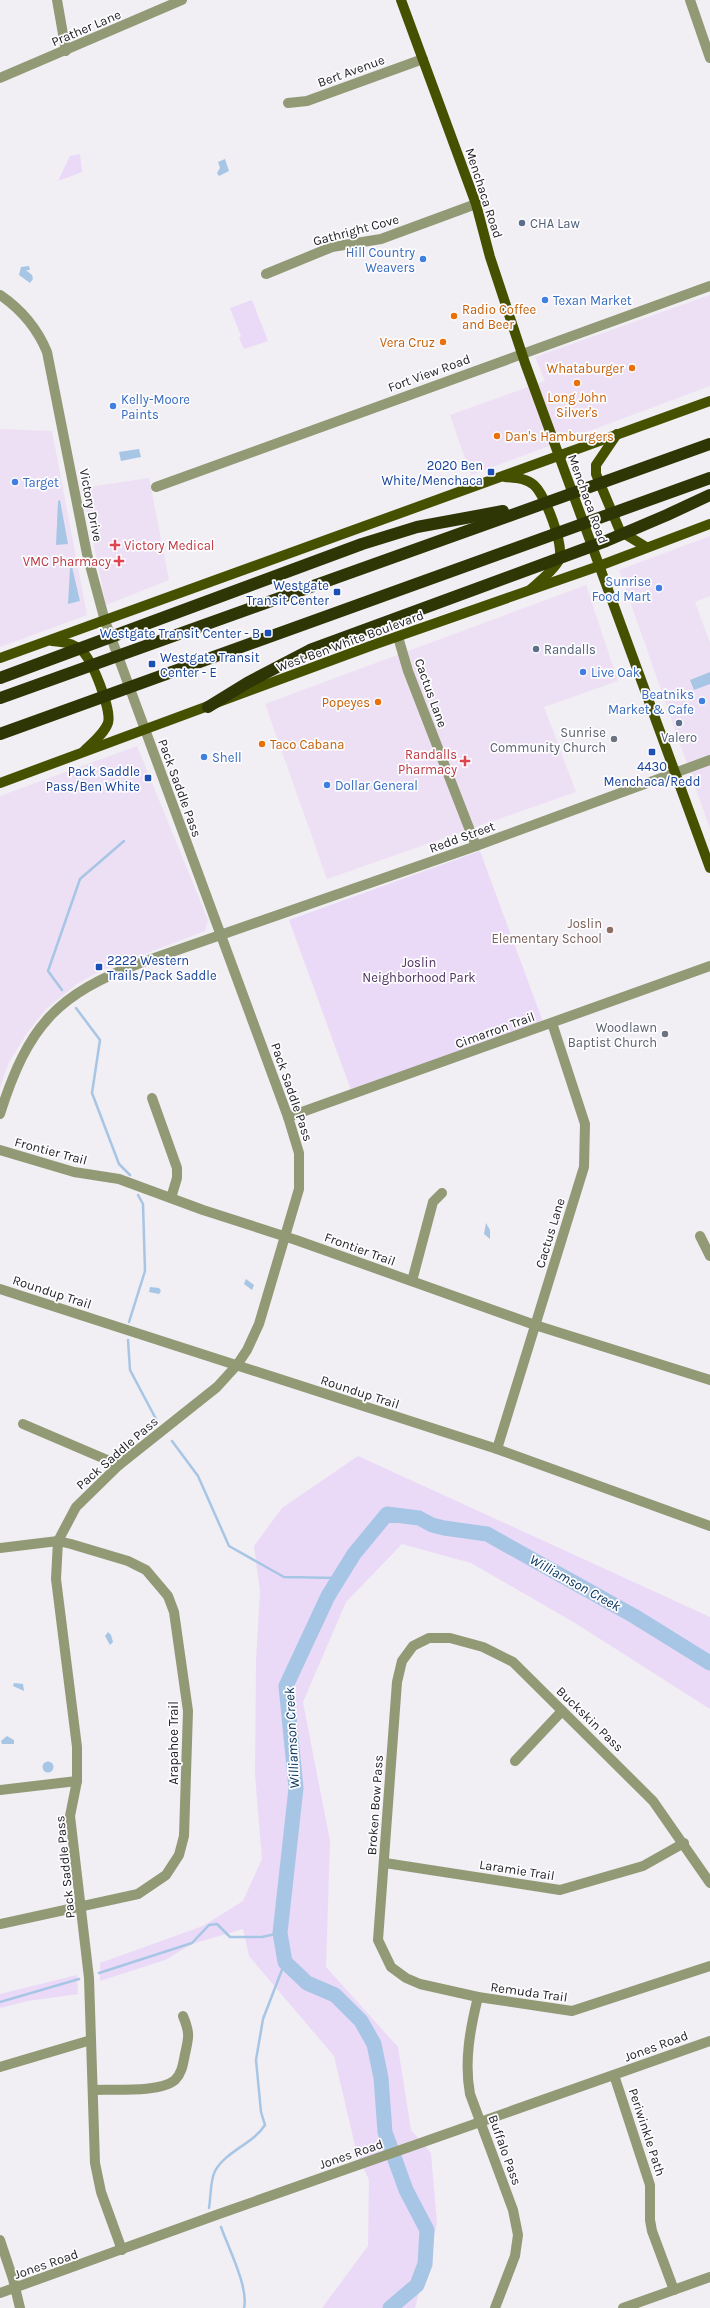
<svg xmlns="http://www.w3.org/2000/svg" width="710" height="2308" font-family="Karla,sans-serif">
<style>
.commercial{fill:#eee0f4}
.green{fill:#eadaf7}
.water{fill:#a7c6e5}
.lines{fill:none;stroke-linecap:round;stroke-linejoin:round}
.stream{stroke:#a7c6e5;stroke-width:2.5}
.river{stroke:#a7c6e5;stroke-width:15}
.minor{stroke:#919975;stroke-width:10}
.major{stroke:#465100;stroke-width:10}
.highway{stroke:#2f3605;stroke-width:12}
.service-dot{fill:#5c6f8a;stroke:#fdfcff;stroke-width:1.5}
.shop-dot{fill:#3f7fe0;stroke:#fdfcff;stroke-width:1.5}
.food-dot{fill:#e8710a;stroke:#fdfcff;stroke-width:1.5}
.transit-dot{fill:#1a4fb4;stroke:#fdfcff;stroke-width:1.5}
.health-dot{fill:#e0444e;stroke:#fdfcff;stroke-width:1.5}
.worship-dot{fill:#6b7280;stroke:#fdfcff;stroke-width:1.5}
.education-dot{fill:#8d6e63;stroke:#fdfcff;stroke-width:1.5}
.labels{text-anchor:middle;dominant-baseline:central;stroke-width:3.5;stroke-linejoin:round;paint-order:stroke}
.street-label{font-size:13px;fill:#1e1d1f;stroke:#fdfcff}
.service-label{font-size:13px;fill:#4e5e75;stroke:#fdfcff;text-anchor:start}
.shop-label{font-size:13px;fill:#366cbe;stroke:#fdfcff;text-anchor:start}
.food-label{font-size:13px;fill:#c56008;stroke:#fdfcff;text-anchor:start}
.transit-label{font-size:13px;fill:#164399;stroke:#fdfcff;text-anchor:end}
.health-label{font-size:13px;fill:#be3a42;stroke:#fdfcff;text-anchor:end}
.worship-label{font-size:13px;fill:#5b616d;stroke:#fdfcff;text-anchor:end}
.education-label{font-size:13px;fill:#785e54;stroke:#fdfcff;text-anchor:end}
.park-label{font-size:13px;fill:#4c305f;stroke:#fdfcff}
.water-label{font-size:14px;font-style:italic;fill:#003259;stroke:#fdfcff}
</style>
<rect width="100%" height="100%" fill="#f1eef4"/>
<g class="commercial">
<polygon points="710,295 710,386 471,475 450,415 545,381 535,357"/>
<polygon points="0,429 52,431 87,615 0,647"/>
<polygon points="149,478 169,580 106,605 82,488"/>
<polygon points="710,536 710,596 695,602 710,643 710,829 619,570"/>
<polygon points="586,585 618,681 544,707 576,792 327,879 265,704"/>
<polygon points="137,746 208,920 205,931 100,971 77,984 47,1008 27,1033 8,1064 0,1088 0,796"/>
</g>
<g class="green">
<polygon points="80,154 82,172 58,181 70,156"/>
<polygon points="252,300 268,341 244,349 239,338 241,336 230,308"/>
<polygon points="480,851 543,1022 351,1090 289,920"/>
<polygon points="358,1456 710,1617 710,1709 575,1623 471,1563 402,1544 346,1602 303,1702 330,1841 326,1967 398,2047 411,2130 431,2153 437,2224 415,2308 322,2308 368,2246 369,2180 357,2154 334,2056 249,1956 243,1929 192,1944 165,1960 100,1981 100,1963 203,1926 243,1901 262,1859 255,1775 256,1661 260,1591 254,1546 282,1508"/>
<polygon points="77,1975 78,1994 28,2001 0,2008 0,1994"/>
</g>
<g class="water">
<polygon points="225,159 229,171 219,176 217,173 220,168 218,162"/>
<polygon points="29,266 30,270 26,270 32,275 33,279 30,283 19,275 21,267"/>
<polygon points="139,449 141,457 121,461 119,452"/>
<polygon points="60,500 68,544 56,545 58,501"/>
<polygon points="72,567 80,601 68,604 70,568"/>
<polygon points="710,672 710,684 694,690 690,680"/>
<polygon points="486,1223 490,1230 490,1239 484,1234"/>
<polygon points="246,1279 254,1285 252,1290 244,1284"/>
<polygon points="150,1287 159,1288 161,1291 159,1294 149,1292"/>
<polygon points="108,1632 111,1635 113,1642 110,1645 105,1636"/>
<polygon points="14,1683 23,1684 24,1691 13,1686"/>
<polygon points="7,1736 14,1740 14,1744 2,1744 1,1741"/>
<circle cx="48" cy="1767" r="5.5"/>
</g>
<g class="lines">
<g class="stream">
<polyline points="62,990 48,971 80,879 124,841"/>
<polyline points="76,1008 100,1040 92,1093 119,1164 130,1175"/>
<polyline points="129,1322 145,1271 143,1204 138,1195"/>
<polyline points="128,1340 130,1370 157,1421"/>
<polyline points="172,1441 198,1476 229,1546 284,1577 339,1578"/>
<polyline points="99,1973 192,1943 209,1925 217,1924 230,1937 262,1937 280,1933"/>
<polyline points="0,2002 79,1979"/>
<path d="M209,2208C211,2196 210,2181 215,2171C226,2151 253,2144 265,2125L261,2112L256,2060L263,2019L285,1962"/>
<path d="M221,2227C228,2247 249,2288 244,2308"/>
</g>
<polyline class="river" points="390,2308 417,2285 425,2264 427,2230 406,2190 385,2132 381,2078 374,2044 361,2021 335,1995 307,1983 285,1962 280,1933 296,1788 286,1686 328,1596 354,1554 387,1514 419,1518 432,1525 444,1528 487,1534 634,1616 710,1663"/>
<g class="minor">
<polyline points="57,0 66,51"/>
<polyline points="690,0 710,58"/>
<polyline points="0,78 182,0"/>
<polyline points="288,103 307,101 423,59"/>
<polyline points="266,274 332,247 381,239 476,204"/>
<path d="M0,295C22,310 37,328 47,352L87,554L105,621L288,1117L299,1153V1189L259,1324L247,1350L237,1365L217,1387L119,1465L76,1507L58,1541L56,1579L77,1747V1781L70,1816L89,1978L95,2163L101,2192L122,2250"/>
<polyline points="156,487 710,286"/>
<polyline points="398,637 408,671 476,846"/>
<polyline points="152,1098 177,1168 177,1178 171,1198"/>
<path d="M0,1114C28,1026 56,994 143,962L476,846L710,760"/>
<polyline points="288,1117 710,966"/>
<polyline points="0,1150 74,1172 119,1179 203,1210 296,1240 535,1325 710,1380"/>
<polyline points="700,1236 710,1256"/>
<polyline points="412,1281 433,1202 442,1193"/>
<polyline points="0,1289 497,1449 710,1526"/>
<polyline points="23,1424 119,1465"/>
<polyline points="497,1449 584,1167 585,1124 552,1023"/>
<polyline points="0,1548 58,1541 71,1544 128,1561 146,1570 168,1596 174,1612 188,1711 184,1836 179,1855 166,1875 138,1894 0,1924"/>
<polyline points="515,1761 562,1711"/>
<polyline points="0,1790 77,1781"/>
<polyline points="385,1863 560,1890 643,1866 684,1843"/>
<polyline points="710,1883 653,1801 513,1662 483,1647 450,1638 429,1638 413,1646 402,1661 397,1682 378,1940 391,1967 406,1978 420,1984 478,1997 572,2011 710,1966"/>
<path d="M478,1997C470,2029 464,2062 470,2094L513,2210L518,2235L515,2256L495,2308"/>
<polyline points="0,2067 91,2040"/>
<polyline points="614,2075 650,2185 650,2220 652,2231 674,2290"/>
<path d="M93,2090C113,2089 160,2093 175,2080C182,2073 183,2064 185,2054C189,2037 190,2033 183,2016"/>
<polyline points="0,2240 13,2279 20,2308"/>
<polyline points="0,2293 219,2214 710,2041"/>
<polyline points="623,2308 710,2277"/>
</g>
<g class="major">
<polyline points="401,0 476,204 490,257 525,363 710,868"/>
<polyline points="617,434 596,465 596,474 620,531 646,547"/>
<path d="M505,477C516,478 526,478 534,485C545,495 565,546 559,560C553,571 540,581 531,589"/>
<path d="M52,641C63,642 73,643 81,650C92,659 112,710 108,723C104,734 92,743 84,751"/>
<polyline points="0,658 710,401"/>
<polyline points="0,783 373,645 599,566 710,524"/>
</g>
<g class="highway">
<polyline points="0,678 362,544 417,527 503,511"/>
<polyline points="0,698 710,444"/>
<polyline points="208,707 247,683 310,650 606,541 667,515 710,495"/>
<polyline points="0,734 710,478"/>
</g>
</g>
<g class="service-dot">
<circle cx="522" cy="223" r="4"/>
<circle cx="536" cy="649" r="4"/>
<circle cx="679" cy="723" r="4"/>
</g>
<g class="shop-dot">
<circle cx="423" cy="259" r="4"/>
<circle cx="545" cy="300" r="4"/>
<circle cx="113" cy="406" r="4"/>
<circle cx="15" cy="482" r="4"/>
<circle cx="659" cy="588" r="4"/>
<circle cx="583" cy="672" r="4"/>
<circle cx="702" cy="701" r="4"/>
<circle cx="204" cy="757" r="4"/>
<circle cx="327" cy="785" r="4"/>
</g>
<g class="food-dot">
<circle cx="454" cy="316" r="4"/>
<circle cx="443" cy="342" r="4"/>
<circle cx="632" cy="368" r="4"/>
<circle cx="577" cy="383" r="4"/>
<circle cx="497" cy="436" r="4"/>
<circle cx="378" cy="702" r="4"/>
<circle cx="262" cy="744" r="4"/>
</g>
<g class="transit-dot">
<rect x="487" y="468" width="8" height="8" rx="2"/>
<rect x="333" y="588" width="8" height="8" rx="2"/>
<rect x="264" y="629" width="8" height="8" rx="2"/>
<rect x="148" y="660" width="8" height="8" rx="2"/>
<rect x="648" y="748" width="8" height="8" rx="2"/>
<rect x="144" y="774" width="8" height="8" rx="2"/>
<rect x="95" y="963" width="8" height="8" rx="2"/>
</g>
<g class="health-dot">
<path d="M113 539h4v4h4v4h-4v4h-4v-4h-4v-4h4z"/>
<path d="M117 555h4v4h4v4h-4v4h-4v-4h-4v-4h4z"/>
<path d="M463 755h4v4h4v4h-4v4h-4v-4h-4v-4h4z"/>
</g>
<g class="worship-dot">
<circle cx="614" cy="739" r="4"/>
<circle cx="665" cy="1034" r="4"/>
</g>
<circle class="education-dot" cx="610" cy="930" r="4"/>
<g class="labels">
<g class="street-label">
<text transform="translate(86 28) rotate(-23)">Prather Lane</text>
<text transform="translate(351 71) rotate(-20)">Bert Avenue</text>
<text transform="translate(484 193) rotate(72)">Menchaca Road</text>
<text transform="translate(356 230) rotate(-15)">Gathright Cove</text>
<text transform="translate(429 373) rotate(-20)">Fort View Road</text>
<text transform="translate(588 499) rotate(70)">Menchaca Road</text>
<text transform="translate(91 505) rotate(79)">Victory Drive</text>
<text transform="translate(350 641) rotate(-20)">West Ben White Boulevard</text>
<text transform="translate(431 693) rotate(70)">Cactus Lane</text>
<text transform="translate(180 788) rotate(70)">Pack Saddle Pass</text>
<text transform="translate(462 837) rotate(-20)">Redd Street</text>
<text transform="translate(495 1030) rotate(-20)">Cimarron Trail</text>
<text transform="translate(292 1092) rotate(71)">Pack Saddle Pass</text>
<text transform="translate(51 1151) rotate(15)">Frontier Trail</text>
<text transform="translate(550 1233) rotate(-73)">Cactus Lane</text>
<text transform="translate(360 1249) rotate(20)">Frontier Trail</text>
<text transform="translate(52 1292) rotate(18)">Roundup Trail</text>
<text transform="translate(360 1392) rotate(18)">Roundup Trail</text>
<text transform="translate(117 1453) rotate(-41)">Pack Saddle Pass</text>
<text transform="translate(590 1719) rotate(44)">Buckskin Pass</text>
<text transform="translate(173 1743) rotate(-90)">Arapahoe Trail</text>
<text transform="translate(375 1805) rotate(-86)">Broken Bow Pass</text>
<text transform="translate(65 1867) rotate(-96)">Pack Saddle Pass</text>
<text transform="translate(517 1870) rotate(9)">Laramie Trail</text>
<text transform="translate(529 1992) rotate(8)">Remuda Trail</text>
<text transform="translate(656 2046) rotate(-20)">Jones Road</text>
<text transform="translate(647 2132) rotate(72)">Periwinkle Path</text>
<text transform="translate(505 2150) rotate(70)">Buffalo Pass</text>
<text transform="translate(351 2154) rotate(-19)">Jones Road</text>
<text transform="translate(46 2264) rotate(-19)">Jones Road</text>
</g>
<g class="service-label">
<text x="530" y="223">CHA Law</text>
<text x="544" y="649">Randalls</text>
<text x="679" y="737" text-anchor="middle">Valero</text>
</g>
<g class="shop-label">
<text x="415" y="252" text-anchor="end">Hill Country<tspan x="415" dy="15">Weavers</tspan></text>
<text x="553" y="300">Texan Market</text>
<text x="121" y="399">Kelly-Moore<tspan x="121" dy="15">Paints</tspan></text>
<text x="23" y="482">Target</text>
<text x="651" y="581" text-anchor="end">Sunrise<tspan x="651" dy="15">Food Mart</tspan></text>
<text x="591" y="672">Live Oak</text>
<text x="694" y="694" text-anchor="end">Beatniks<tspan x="694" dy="15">Market &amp; Cafe</tspan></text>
<text x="212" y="757">Shell</text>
<text x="335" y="785">Dollar General</text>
</g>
<g class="food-label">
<text x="462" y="309">Radio Coffee<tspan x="462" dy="15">and Beer</tspan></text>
<text x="435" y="342" text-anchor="end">Vera Cruz</text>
<text x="624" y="368" text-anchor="end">Whataburger</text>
<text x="577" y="397" text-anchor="middle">Long John<tspan x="577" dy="15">Silver's</tspan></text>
<text x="505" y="436">Dan's Hamburgers</text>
<text x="370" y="702" text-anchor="end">Popeyes</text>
<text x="270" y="744">Taco Cabana</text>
</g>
<g class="transit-label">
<text x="483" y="465">2020 Ben<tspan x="483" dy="15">White/Menchaca</tspan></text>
<text x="329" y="585">Westgate<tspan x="329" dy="15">Transit Center</tspan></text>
<text x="260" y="633">Westgate Transit Center - B</text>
<text x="160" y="657" text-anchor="start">Westgate Transit<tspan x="160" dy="15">Center - E</tspan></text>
<text x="652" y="766" text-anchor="middle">4430<tspan x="652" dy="15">Menchaca/Redd</tspan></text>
<text x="140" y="771">Pack Saddle<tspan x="140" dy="15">Pass/Ben White</tspan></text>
<text x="107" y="960" text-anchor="start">2222 Western<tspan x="107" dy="15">Trails/Pack Saddle</tspan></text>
</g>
<g class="health-label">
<text x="124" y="545" text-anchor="start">Victory Medical</text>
<text x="111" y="561">VMC Pharmacy</text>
<text x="457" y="754">Randalls<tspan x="457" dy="15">Pharmacy</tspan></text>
</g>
<g class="worship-label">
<text x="606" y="732">Sunrise<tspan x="606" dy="15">Community Church</tspan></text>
<text x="657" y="1027">Woodlawn<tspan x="657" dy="15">Baptist Church</tspan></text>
</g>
<g class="education-label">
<text x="602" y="923">Joslin<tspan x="602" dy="15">Elementary School</tspan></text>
</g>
<g class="park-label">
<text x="419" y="962">Joslin<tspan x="419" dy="15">Neighborhood Park</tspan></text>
</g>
<g class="water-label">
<text transform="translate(575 1583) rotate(29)">Williamson Creek</text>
<text transform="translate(292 1738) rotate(-93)">Williamson Creek</text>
</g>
</g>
</svg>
